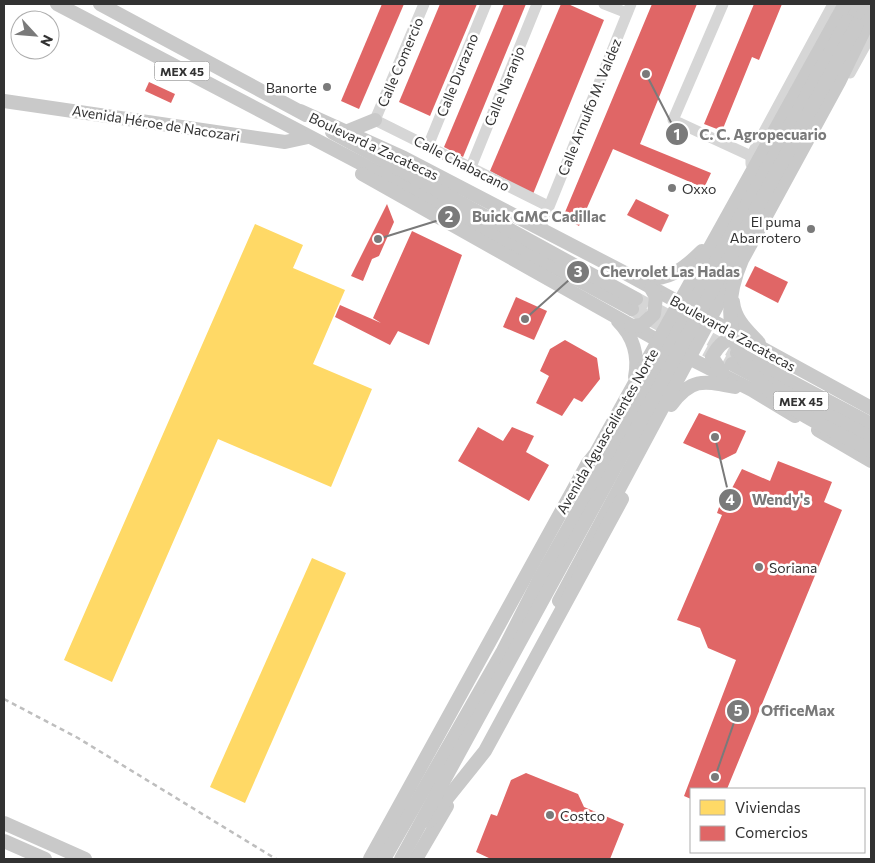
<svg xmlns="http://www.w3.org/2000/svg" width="875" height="863" font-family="Commissioner,sans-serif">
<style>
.homes{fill:#ffd966}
.shops{fill:#e06666}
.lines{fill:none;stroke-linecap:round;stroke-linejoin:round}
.major-tunnel{stroke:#d6d6d6;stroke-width:14;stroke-dasharray:14 7;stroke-linecap:butt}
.minor{stroke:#d6d6d6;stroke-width:11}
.major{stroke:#c9c9c9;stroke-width:14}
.rail{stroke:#bebebe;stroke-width:2.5;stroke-dasharray:5 4;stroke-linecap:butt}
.major-bridge{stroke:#c9c9c9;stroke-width:14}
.poi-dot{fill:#7a7a7a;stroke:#fff;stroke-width:2}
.labels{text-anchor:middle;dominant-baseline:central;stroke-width:5;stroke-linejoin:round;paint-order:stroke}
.shield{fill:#fff;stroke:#707070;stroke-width:1}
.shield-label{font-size:12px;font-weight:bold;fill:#323232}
.street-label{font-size:14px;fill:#323232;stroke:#fff}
.poi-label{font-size:14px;fill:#323232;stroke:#fff;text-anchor:start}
.leader{fill:none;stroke:#7a7a7a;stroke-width:2}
.callout-dot{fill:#7a7a7a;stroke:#fff;stroke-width:2}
.mark-label{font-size:15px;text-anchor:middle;font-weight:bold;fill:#fff}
.callout-label{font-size:15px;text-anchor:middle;font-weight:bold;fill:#7a7a7a;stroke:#fff;stroke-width:5;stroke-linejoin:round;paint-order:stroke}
</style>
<rect width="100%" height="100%" fill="#fff"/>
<g class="homes">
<polygon points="255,224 303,245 293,268 345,290 313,364 372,389 331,487 218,439 112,682 64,660"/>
<polygon points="312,558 346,573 245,803 210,787"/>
</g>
<g class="shops">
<polygon points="382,4 404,4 359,109 341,101"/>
<polygon points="440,4 477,4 430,116 399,102"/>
<polygon points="504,4 526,4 463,157 444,147"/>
<polygon points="561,4 568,4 604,20 533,194 490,171"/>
<polygon points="652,4 697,4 640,144 711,173 704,188 613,149 579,226 563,217"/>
<polygon points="754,4 782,4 759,60 752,57 722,131 704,124"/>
<polygon points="149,82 175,94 171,103 145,91"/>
<polygon points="636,199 669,215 661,232 627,215"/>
<polygon points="387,204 394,222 379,256 372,259 363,281 351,276"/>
<polygon points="412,231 462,255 429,345 398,331 390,345 335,317 340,305 381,323 373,318"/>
<polygon points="755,266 788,282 778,303 745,286"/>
<polygon points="516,297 547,311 534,340 503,327"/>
<polygon points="565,340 597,358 600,379 582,402 574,398 562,416 536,403 549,376 540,371 550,349"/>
<polygon points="699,413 746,431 736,453 722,460 683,443"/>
<polygon points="478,427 503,441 512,427 534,436 526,452 549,465 529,501 458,461"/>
<polygon points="778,461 832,482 824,502 842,510 727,789 691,789 691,799 684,796 736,660 708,648 700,628 677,620 722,515 717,513 724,493 730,492 742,469 770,481"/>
<polygon points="526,773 578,794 584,807 624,824 610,859 491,859 476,852 491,814 497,816 511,780"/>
</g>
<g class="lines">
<g class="major-tunnel">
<polyline points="636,299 736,353"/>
<polyline points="632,309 732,364"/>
</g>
<g class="minor">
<polyline points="424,4 375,120 548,206"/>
<polyline points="604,4 627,13"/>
<polyline points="723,4 673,120 751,156"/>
<polyline points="850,73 871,35"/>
<polyline points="428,146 486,4"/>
<polyline points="751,164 751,156 833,4"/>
<polyline points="471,167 537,4"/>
<polyline points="540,229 631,4"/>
</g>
<g class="major">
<polyline points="57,4 421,195 632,309"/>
<polyline points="100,4 306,115"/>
<polyline points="847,21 856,4"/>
<polyline points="857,25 869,4"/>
<polyline points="4,101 285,142 308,137"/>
<polyline points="300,111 404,158 627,274 871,408"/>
<polyline points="348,131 375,120"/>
<polyline points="332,132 636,299"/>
<polyline points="362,174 689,358 752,390 795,416"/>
<path d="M638,278C667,282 683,270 702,251"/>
<path d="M733,302C735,320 747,330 759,343"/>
<path d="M618,321C633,336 639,356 635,377"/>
<polyline points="631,326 642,325 654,314 656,297 651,288"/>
<polyline points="737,353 871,424"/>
<polyline points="732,364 871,438"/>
<path d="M723,374L712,357C719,344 725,339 739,337"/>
<path d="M671,405C692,377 704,381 735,387"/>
<polyline points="818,430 871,461"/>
<polyline points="559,601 733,276"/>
<polyline points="4,823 85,859"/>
<polyline points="4,841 45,859"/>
<polyline points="370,859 588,463 596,453 845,4"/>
<polyline points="416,859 447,806"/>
</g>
<polyline class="rail" points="4,699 78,738 276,859"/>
<g class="major-bridge">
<path d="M871,16L839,82L742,260C732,283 727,305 732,330C746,397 818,421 871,451"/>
<polyline points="429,821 485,751 622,499"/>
<polyline points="384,859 503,651 540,578 648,387 847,21"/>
<polyline points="401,859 857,25"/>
</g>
</g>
<g class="poi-dot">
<circle cx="327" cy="87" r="5"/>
<circle cx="672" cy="188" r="5"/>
<circle cx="811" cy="229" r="5"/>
<circle cx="759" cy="567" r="5"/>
<circle cx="550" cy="815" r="5"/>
</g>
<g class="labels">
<g class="shield">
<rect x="154.5" y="61.5" width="55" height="19" rx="4"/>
<rect x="773.5" y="391.5" width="55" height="19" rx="4"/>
</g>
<g class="shield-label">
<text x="182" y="71">MEX 45</text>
<text x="801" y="401">MEX 45</text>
</g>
<g class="street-label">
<text transform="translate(400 62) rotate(-67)">Calle Comercio</text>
<text transform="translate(457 75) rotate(-68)">Calle Durazno</text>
<text transform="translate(504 86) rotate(-68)">Calle Naranjo</text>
<text transform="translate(589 107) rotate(-68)">Calle Arnulfo M. Valdez</text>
<text transform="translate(156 123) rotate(9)">Avenida Héroe de Nacozari</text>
<text transform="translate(374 146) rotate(25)">Boulevard a Zacatecas</text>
<text transform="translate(462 163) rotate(27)">Calle Chabacano</text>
<text transform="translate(733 333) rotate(29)">Boulevard a Zacatecas</text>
<text transform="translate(607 431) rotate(-60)">Avenida Aguascalientes Norte</text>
</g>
<g class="poi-label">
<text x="317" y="87" text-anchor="end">Banorte</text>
<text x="682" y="188">Oxxo</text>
<text x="801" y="221" text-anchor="end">El puma<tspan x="801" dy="16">Abarrotero</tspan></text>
<text x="769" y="567">Soriana</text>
<text x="560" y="815">Costco</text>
</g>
</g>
<path class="leader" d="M646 74L677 134M378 239L449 217M525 319L578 272M715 437L730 500M715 777L738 711"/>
<g class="callout-dot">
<circle cx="646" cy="74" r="5"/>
<circle cx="378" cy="239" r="5"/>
<circle cx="525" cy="319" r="5"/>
<circle cx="715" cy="437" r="5"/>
<circle cx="715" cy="777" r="5"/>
<circle cx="677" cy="134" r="12"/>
<circle cx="449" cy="217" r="12"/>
<circle cx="578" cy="272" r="12"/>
<circle cx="730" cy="500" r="12"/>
<circle cx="738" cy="711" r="12"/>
</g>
<g class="mark-label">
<text x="677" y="140">1</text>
<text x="449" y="222">2</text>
<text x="578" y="277">3</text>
<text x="730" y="505">4</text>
<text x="738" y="716">5</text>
</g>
<g class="callout-label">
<text x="763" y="140">C. C. Agropecuario</text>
<text x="539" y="222">Buick GMC Cadillac</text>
<text x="670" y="277">Chevrolet Las Hadas</text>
<text x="781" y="505">Wendy's</text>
<text x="798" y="716">OfficeMax</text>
</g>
<rect width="875" height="863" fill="none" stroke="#323232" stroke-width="10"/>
<rect x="690" y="788" width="175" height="65" fill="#ffffff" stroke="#adadad"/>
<rect x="700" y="800" width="25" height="15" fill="#ffd966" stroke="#adadad"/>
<text x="735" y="813" font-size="15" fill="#323232">Viviendas</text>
<rect x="700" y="826" width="25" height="15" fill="#e06666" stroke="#adadad"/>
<text x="735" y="838" font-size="15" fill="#323232">Comercios</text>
<g transform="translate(35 35) rotate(116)"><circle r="24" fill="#ffffff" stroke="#adadad"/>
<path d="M0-4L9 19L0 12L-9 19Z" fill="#7a7a7a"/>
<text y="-8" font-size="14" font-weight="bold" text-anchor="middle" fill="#323232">N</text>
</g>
</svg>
